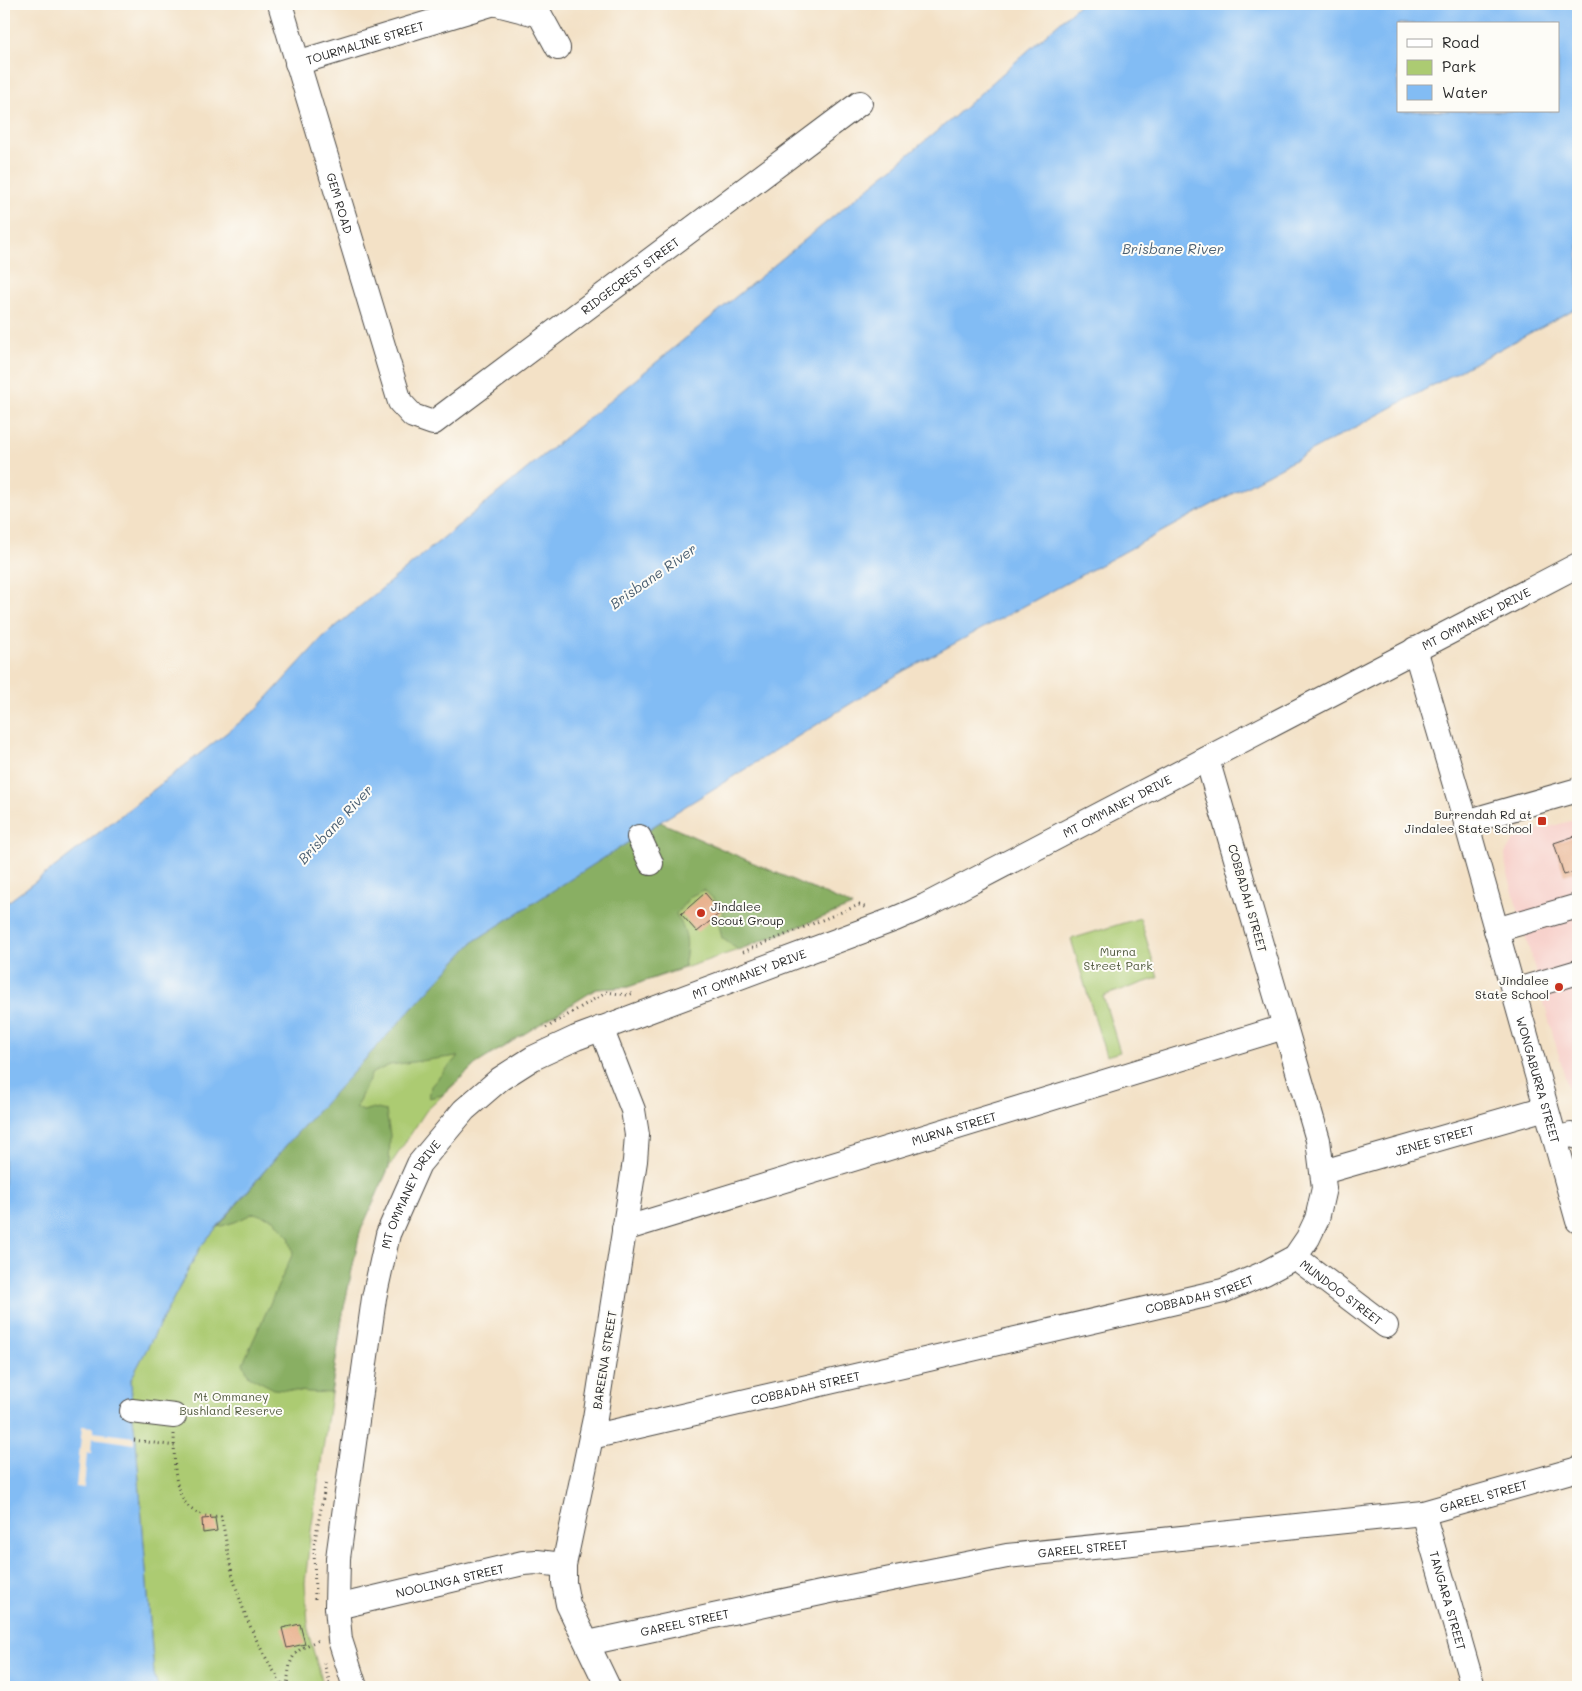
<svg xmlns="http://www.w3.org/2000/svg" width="1582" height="1691" font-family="Mali,sans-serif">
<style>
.built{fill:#f7d0ca}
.green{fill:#accb72;stroke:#6c7b4e}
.forest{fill:#89af64;stroke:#5a6d48}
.water{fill:#82bcf4;stroke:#567490;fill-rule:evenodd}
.pier{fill:#f3e1c6}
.building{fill:#e7ac86}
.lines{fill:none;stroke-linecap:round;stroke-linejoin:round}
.minor-casing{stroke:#494642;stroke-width:26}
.path{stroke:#494642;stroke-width:3;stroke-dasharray:1 4;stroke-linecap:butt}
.minor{stroke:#fff;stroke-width:24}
.poi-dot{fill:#c8321e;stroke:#fdfcf7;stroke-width:2}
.labels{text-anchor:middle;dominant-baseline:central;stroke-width:4;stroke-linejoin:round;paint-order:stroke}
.street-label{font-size:12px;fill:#2b2b2b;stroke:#fdfcf7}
.poi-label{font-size:12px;fill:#2b2b2b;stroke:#fdfcf7;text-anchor:end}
.park-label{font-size:12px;fill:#525b40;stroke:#fdfcf7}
.water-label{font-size:14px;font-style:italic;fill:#495e71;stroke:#fdfcf7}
</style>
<rect width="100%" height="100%" fill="#fdfcf7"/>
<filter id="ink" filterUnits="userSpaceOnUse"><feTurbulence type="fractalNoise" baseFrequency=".02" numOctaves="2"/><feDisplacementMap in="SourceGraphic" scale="10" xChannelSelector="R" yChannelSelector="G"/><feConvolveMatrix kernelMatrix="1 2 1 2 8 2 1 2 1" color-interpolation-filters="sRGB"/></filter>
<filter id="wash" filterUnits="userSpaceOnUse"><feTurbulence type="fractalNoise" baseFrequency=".0096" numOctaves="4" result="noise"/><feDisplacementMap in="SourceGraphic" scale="20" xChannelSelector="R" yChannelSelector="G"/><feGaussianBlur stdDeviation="1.12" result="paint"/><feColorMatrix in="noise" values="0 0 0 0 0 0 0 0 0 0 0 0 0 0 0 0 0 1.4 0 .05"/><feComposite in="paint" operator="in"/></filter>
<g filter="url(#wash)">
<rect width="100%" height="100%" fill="#f3e1c6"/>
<polygon class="built" points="1578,819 1578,1114 1573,1106 1506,867 1505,854 1512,842 1523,834"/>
<g class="green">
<polygon points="660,822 852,906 738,950 628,987 596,989 476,1064 426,1111 389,1167 360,1232 343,1312 310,1538 305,1583 309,1636 324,1687 158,1687 154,1674 136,1441 132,1411 131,1379 201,1246 287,1144"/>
<polygon points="1140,918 1158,978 1103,996 1120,1052 1106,1056 1071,939"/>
</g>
<path class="forest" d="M660,822L852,906L738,950L722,938L718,920L724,915L722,907L704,890L691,896L676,914C689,935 688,944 684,967L628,987L596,989L476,1064L442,1095L429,1098L431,1086L458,1056L390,1065L372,1073L356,1107L363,1111L373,1108L386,1111L390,1135L389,1167L360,1232L343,1312L331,1393L309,1392L274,1389L249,1376L243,1363L293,1253L289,1237L274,1219L254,1213L235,1222L218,1227L287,1144L474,941Z"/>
<path class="water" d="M1080,4H1578V307L900,673L660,822L474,941L287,1144L201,1246L131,1379L132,1411L136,1441L154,1674L158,1687H4V905L56,866L257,709L323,637L954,117ZM1398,24H1558V111H1398Z"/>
<polygon class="pier" points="82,1426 93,1427 93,1432 134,1437 134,1444 92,1438 91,1453 87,1453 84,1488 76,1487"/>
<g id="blocks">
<g class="building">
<polygon points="1578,835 1578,871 1564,875 1554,843"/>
<polygon points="705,893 721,912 697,932 681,914"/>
<polygon points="215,1518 217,1531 203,1533 202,1519"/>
<polygon points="300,1624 305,1644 287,1648 282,1628"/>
</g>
</g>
</g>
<g filter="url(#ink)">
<use href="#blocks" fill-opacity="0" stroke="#494642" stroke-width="1"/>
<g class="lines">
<defs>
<g id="minor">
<path id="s1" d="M280,4L400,402L413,416L433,423L860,103"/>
<polyline points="497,4 540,15 558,48"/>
<path id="s2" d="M297,63L491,4"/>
<path id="s3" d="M1415,649L1466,822L1578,1221"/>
<polyline points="1466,822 1578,790"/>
<polyline points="639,837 651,863"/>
<polyline points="1496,930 1578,906"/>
<polyline points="1514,991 1578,972"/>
<polyline points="601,1028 633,1110 637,1135 635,1161 595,1418 564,1565 564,1583 568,1604 608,1687"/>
<polyline points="1555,1139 1571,1135 1578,1137"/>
<path id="s4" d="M1323,1172L1546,1108"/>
<path id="s5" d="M624,1229L1284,1027"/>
<path id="s6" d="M1295,1257L1386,1326"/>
<polyline points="132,1411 174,1416"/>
<path id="s7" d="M591,1437L1223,1291L1265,1273L1295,1257L1308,1238L1317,1219L1324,1188L1318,1140L1207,759"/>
<path id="s8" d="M1423,1513L1473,1687"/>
<path id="s9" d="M337,1607L523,1563L537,1562L564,1565"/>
<path id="s10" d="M588,1643L830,1591L1007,1556L1423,1513L1578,1469"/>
<path id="s11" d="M355,1687L340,1640L337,1607L338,1558L374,1298L388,1234L419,1164L464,1110L500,1079L533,1058L576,1038L895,919L925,906L1578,565"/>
</g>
</defs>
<use href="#minor" class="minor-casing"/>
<g class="path">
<polyline points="743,952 859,905 867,908"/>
<polyline points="546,1028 606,992 627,995 634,993"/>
<path d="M174,1434C175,1462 170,1506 205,1516C210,1517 216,1516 221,1516C226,1537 228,1559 234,1580C246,1622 260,1651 284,1687"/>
<polyline points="134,1440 175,1446"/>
<polyline points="315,1599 314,1545 326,1482"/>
<polyline points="324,1663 331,1687"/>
<path d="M287,1687C290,1657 290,1652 319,1640"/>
</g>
<use href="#minor" class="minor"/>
</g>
</g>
<g class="poi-dot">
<rect x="1537" y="816" width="10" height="10" rx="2.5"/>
<circle cx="701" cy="913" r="5"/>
<circle cx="1559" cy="987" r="5"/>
</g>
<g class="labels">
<g class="street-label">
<text stroke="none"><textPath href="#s2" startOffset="71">TOURMALINE STREET</textPath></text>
<text stroke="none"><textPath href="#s1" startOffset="208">GEM ROAD</textPath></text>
<text stroke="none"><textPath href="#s1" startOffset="702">RIDGECREST STREET</textPath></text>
<text stroke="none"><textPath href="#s11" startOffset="1735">MT OMMANEY DRIVE</textPath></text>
<text stroke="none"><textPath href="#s11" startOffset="1330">MT OMMANEY DRIVE</textPath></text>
<text transform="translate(1248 898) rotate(74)">COBBADAH STREET</text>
<text stroke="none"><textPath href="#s11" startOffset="925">MT OMMANEY DRIVE</textPath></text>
<text stroke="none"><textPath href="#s3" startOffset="448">WONGABURRA STREET</textPath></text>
<text stroke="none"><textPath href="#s5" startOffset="345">MURNA STREET</textPath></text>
<text stroke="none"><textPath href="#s4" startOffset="116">JENEE STREET</textPath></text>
<text stroke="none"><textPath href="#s11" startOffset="505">MT OMMANEY DRIVE</textPath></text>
<text stroke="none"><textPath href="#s6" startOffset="58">MUNDOO STREET</textPath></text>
<text stroke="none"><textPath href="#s7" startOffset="625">COBBADAH STREET</textPath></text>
<text transform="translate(604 1360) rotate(-81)">BAREENA STREET</text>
<text stroke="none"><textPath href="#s7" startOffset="220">COBBADAH STREET</textPath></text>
<text stroke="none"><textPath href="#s10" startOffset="909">GAREEL STREET</textPath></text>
<text stroke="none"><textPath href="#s10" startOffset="504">GAREEL STREET</textPath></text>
<text stroke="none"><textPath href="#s9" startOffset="116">NOOLINGA STREET</textPath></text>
<text stroke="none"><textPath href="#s8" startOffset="91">TANGARA STREET</textPath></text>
<text stroke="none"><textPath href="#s10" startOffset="99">GAREEL STREET</textPath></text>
</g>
<g class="poi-label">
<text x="1532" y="814">Burrendah Rd at<tspan x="1532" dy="14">Jindalee State School</tspan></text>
<text x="711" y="906" text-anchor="start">Jindalee<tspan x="711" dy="14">Scout Group</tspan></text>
<text x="1549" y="980">Jindalee<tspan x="1549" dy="14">State School</tspan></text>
</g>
<g class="park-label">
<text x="1118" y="951">Murna<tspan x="1118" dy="14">Street Park</tspan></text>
<text x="231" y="1396">Mt Ommaney<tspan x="231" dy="14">Bushland Reserve</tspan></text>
</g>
<g class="water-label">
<text x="1173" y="248">Brisbane River</text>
<text transform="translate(653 576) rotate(-35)">Brisbane River</text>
<text transform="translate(335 824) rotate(-47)">Brisbane River</text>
</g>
</g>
<rect width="1582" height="1691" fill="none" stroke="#fdfcf7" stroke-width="20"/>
<rect x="1397" y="22" width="162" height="90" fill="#fdfcf7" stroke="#a9a8a5"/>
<rect x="1407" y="39" width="25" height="8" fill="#ffffff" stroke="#a9a8a5"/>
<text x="1442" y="48" font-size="15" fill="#2b2b2b">Road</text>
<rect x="1407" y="60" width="25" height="15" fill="#accb72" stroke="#a9a8a5"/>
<text x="1442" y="72" font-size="15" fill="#2b2b2b">Park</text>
<rect x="1407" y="85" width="25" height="15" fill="#82bcf4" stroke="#a9a8a5"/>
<text x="1442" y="98" font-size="15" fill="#2b2b2b">Water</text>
</svg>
